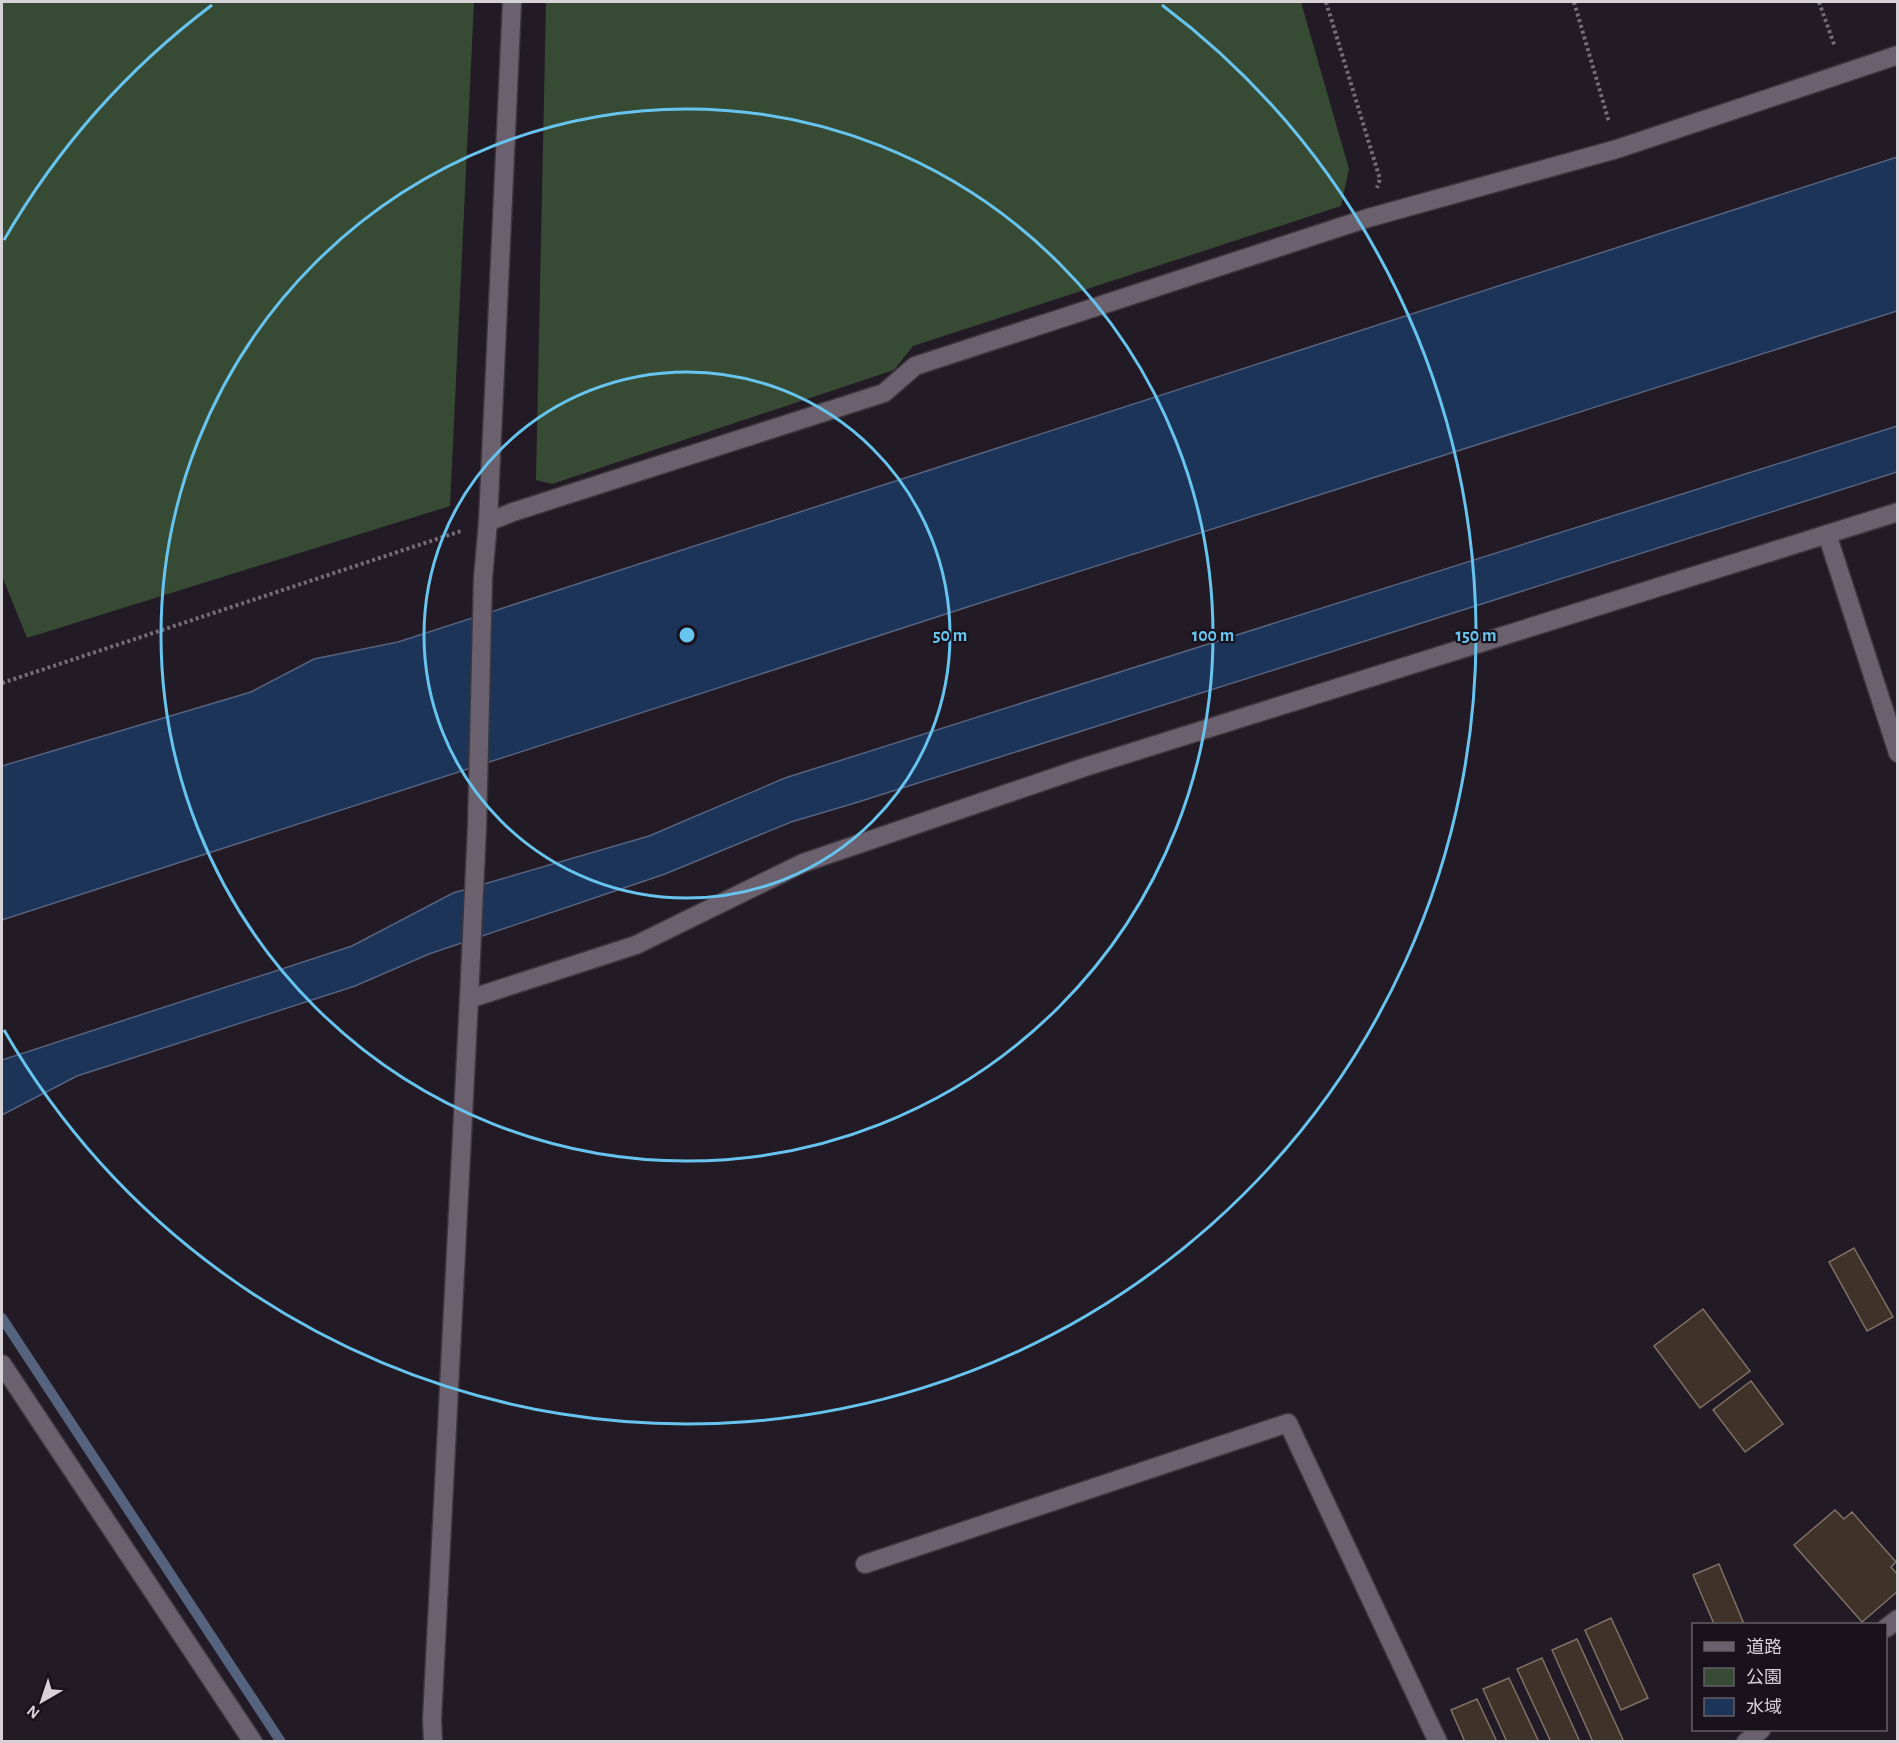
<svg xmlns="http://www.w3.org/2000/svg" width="1899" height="1743" font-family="'Alegreya Sans','Noto Sans JP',sans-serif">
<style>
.green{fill:#374b34}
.water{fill:#1d3459;stroke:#55637f;stroke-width:1.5}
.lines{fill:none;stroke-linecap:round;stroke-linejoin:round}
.stream{stroke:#55637f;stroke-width:10}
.building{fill:#3f3229;stroke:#807167;stroke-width:1.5}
.minor-casing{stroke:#3d363e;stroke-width:21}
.path{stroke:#746d75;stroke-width:4;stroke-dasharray:3 3;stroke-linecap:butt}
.minor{stroke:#6b616e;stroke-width:18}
.ring{fill:none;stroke:#67c4ef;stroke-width:3}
.centre{fill:#67c4ef;stroke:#19111b;stroke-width:3}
.ring-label{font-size:18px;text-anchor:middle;font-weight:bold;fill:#67c4ef;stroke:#19111b;stroke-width:4.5;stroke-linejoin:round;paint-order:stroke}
</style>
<rect width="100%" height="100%" fill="#221a24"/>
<g class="green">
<polygon points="2,2 474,2 450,506 27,638 2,576"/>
<polygon points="546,2 1301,2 1349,169 1341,206 913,346 894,370 552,484 536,480"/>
</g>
<g class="water">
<polygon points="1897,157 1897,311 986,601 2,920 2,766 251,692 314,659 398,642"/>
<polygon points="1897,426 1897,472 855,803 791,822 665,874 429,954 355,986 77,1076 2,1115 2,1060 352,946 453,893 649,836 785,778"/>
</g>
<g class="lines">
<polyline class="stream" points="2,1318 281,1742"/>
</g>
<g class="building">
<polygon points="1854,1248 1893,1317 1867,1331 1829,1262"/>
<polygon points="1703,1309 1750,1371 1700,1408 1654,1346"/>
<polygon points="1751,1381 1783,1424 1745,1452 1713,1410"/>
<polygon points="1835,1510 1844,1519 1852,1512 1896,1562 1891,1567 1898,1575 1898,1591 1862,1622 1794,1545"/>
<polygon points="1719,1564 1744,1624 1714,1624 1693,1575"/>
<polygon points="1611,1618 1648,1698 1621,1710 1585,1630"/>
<polygon points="1577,1639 1624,1742 1593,1742 1552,1650"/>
<polygon points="1542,1658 1580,1742 1551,1742 1517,1669"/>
<polygon points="1509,1678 1539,1742 1507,1742 1483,1689"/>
<polygon points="1477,1699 1497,1742 1465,1742 1451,1710"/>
</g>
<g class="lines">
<defs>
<g id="minor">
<polyline points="488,522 513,512 884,393 915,366 1368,218 1617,149 1898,55"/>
<polyline points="1827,534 1898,753"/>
<polyline points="469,999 636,945 803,863 1085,767 1898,512"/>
<polyline points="2,1364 253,1742"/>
<polyline points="865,1564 1288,1423 1438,1742"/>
<polyline points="1886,1628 1898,1619"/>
<polyline points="433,1742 432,1719 469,999 477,827 483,578 488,522 512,2"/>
<polyline points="1746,1742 1761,1730"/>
</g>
</defs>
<use href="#minor" class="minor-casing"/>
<g class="path">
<polyline points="1326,2 1380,179 1377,188"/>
<polyline points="1574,2 1609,122"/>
<polyline points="1819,2 1835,47"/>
<polyline points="2,683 461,531"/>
</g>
<use href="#minor" class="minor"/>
</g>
<g class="ring">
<circle cx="687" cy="635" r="263"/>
<circle cx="687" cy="635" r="526"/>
<path d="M4 240A789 789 0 0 1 212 5M1162 5A789 789 0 1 1 4 1030"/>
</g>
<circle cx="687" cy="635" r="9" class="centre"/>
<g class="ring-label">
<text x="950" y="641">50 m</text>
<text x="1213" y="641">100 m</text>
<text x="1476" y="641">150 m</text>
</g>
<rect width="1899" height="1743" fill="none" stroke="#d7d1d8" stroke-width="6"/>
<rect x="1692" y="1623" width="195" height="108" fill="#19111b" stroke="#655e67" stroke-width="1.5"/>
<rect x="1704" y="1642" width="30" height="9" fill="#6b616e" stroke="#655e67" stroke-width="1.5"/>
<text x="1746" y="1653" font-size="18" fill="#d7d1d8">道路</text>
<rect x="1704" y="1668" width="30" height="18" fill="#374b34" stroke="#655e67" stroke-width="1.5"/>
<text x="1746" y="1683" font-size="18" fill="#d7d1d8">公園</text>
<rect x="1704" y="1698" width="30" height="18" fill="#1d3459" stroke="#655e67" stroke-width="1.5"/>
<text x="1746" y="1713" font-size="18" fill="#d7d1d8">水域</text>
<g transform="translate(42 1701) rotate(219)" stroke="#19111b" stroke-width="4.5" paint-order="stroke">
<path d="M0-4.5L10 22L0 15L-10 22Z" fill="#d7d1d8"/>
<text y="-9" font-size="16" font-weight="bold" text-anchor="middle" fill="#d7d1d8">N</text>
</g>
</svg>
